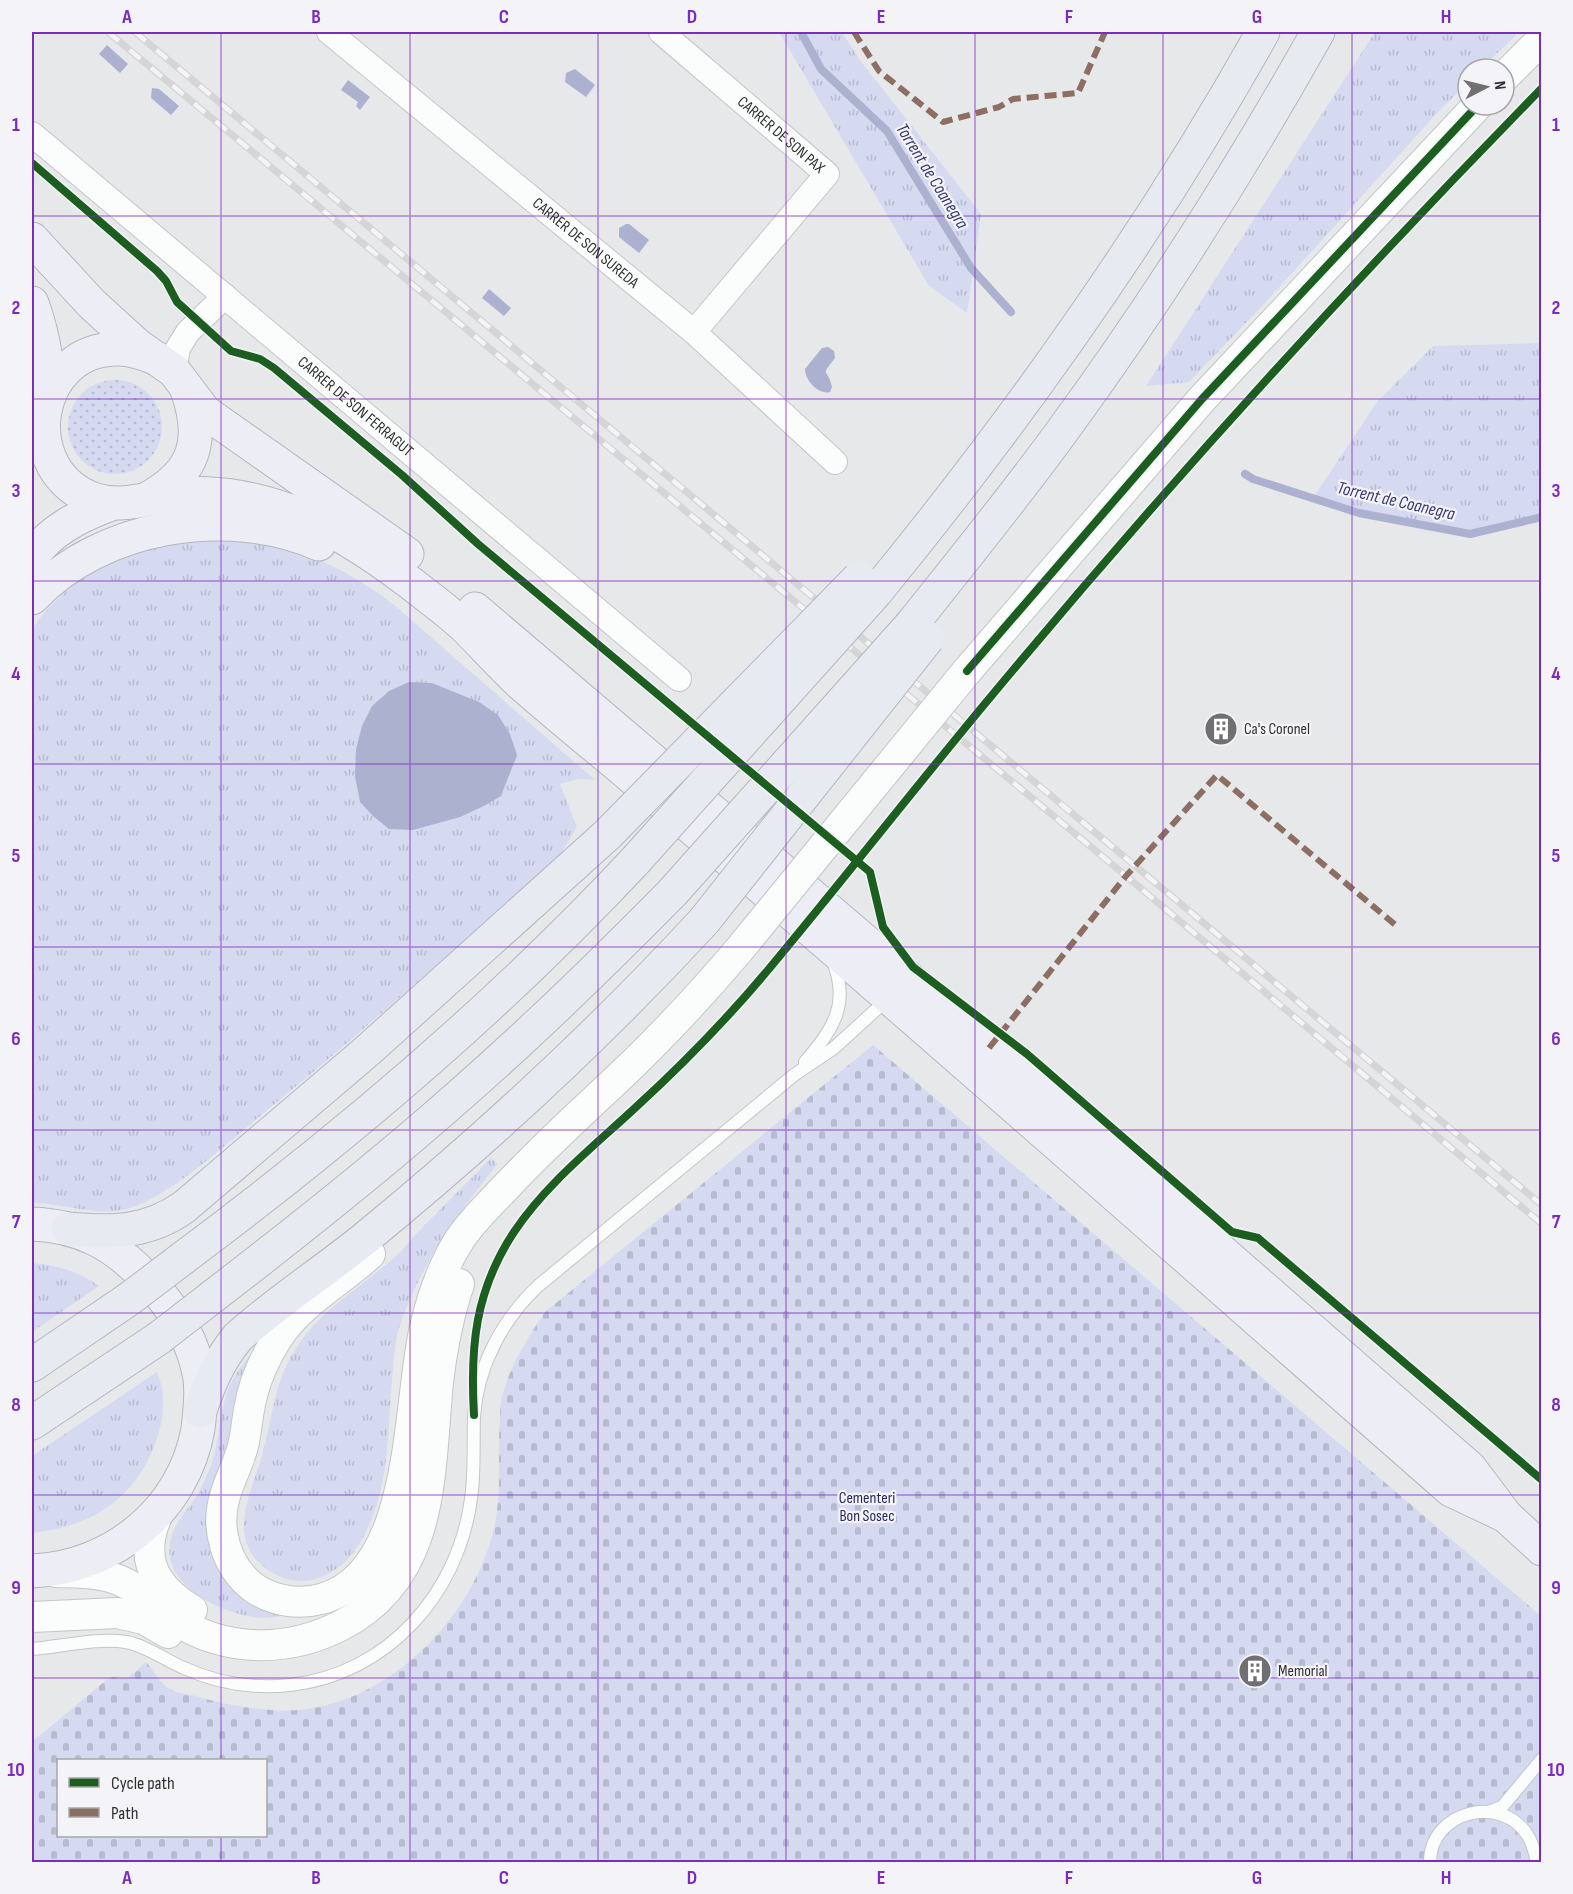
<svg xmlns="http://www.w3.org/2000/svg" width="1573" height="1894" font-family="'Sofia Sans Condensed',sans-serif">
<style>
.grass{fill:url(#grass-tufts)}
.cemetery{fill:url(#cemetery-stones);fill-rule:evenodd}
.garden{fill:url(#garden-dots)}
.water{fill:#acb1cf}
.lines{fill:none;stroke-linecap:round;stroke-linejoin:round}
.stream{stroke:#acb1cf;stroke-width:8}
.service-casing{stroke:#c4c5c7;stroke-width:14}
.minor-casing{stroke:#c4c5c7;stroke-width:26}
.tertiary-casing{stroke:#c4c5c7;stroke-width:32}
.primary-casing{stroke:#b4b5c1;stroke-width:35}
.trunk-casing{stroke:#b4b5c1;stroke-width:35}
.service{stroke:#fbfcfc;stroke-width:12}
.minor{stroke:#fbfcfc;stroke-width:24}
.tertiary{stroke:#fbfcfc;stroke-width:30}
.primary{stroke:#edeef5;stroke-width:33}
.trunk{stroke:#e8eaf2;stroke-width:33}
.rail-casing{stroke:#d5d5d6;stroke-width:7}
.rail{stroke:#f4f4f8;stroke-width:4.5;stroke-dasharray:14;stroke-linecap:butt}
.tertiary-bridge-casing{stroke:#c4c5c7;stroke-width:32;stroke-linecap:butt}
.trunk-bridge-casing{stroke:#b4b5c1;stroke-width:35;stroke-linecap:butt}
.tertiary-bridge{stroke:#fbfcfc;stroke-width:30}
.trunk-bridge{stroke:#e8eaf2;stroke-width:33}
.quiet{stroke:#8d6e63;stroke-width:6;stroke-dasharray:12 6;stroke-linecap:butt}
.cycleway-casing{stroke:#f4f4f8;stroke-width:11}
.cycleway{stroke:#1b5e20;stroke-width:8}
.grid{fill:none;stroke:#7b2cbf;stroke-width:1.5;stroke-opacity:0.55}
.labels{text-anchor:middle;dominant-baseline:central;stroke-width:4.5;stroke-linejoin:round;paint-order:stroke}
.street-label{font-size:16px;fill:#303031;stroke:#f4f4f8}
.poi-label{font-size:16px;fill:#303031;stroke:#f4f4f8;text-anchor:start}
.park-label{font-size:16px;fill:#27295f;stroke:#f4f4f8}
.water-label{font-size:18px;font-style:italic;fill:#363a72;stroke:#f4f4f8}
.neatline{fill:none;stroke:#7b2cbf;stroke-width:2}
.grid-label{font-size:20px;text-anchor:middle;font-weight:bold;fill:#7b2cbf}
</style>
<defs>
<pattern id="grass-tufts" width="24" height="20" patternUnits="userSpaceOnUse" patternTransform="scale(1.5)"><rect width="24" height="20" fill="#d5daf1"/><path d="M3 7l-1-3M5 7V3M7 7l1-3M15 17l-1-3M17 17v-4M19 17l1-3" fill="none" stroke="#b7bbcf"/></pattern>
<pattern id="cemetery-stones" width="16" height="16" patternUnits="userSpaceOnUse" patternTransform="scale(1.5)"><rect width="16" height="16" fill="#d5daf1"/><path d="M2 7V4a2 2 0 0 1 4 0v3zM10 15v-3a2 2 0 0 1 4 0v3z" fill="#b7bbcf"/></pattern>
<pattern id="garden-dots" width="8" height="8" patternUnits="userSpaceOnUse" patternTransform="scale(1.5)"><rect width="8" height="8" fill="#d5daf1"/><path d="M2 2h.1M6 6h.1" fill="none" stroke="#b7bbcf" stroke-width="1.8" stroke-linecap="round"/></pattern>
</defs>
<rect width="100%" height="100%" fill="#e7e8ea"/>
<g class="grass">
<polygon points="779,32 842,32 859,59 981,214 967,313 929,286"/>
<polygon points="1375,32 1519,32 1481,69 1468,69 1468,82 1439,111 1264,304 1189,382 1146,386"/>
<polygon points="1541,343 1541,517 1470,534 1359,513 1313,498 1377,402 1433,346"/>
<path d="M199,540C281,540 327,555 393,604L595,780L578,779L560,784L577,827L562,852C463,942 364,1031 260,1116C225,1145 173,1194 130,1208C97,1218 65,1203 32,1203V629C73,570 130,549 199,540Z"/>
<path d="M491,1158L497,1164C458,1215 419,1266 399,1328C394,1344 394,1363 392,1380C387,1437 390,1501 355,1550C343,1567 325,1579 304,1581C290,1582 276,1576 265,1568C223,1535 255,1487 264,1448C275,1405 275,1374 304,1337C329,1304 367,1283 397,1255C406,1247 413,1236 422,1228C445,1204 468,1182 491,1158Z"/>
<path d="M32,1263C56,1265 79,1271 99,1286L32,1332Z"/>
<path d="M250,1355L253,1358C234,1408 224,1460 208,1511L282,1614V1616C273,1617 263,1619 254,1617C218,1612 159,1584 171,1538C175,1522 188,1510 197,1495C203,1485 208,1473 212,1462C220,1439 219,1413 228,1390C233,1377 241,1366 250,1355Z"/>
<path d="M157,1372C167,1397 164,1419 155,1444C134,1500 90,1527 32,1533V1456Z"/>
</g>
<path class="cemetery" d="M873,1045L1541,1616V1862H32V1742L110,1677L128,1678L146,1662C153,1670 161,1685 170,1689C176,1693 185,1694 192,1695C218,1703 245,1708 272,1710C376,1719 475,1621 495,1524C502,1489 497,1454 500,1419C500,1412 500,1404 502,1397C510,1365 527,1339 545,1312ZM58,1760H266V1836H58Z"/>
<circle class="garden" cx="115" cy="427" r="47"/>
<g class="water">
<polygon points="107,45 128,64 120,73 99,54"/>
<polygon points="575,69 595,85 586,97 565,82 566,73"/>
<polygon points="348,80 370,97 360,110 356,106 358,102 341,90"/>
<polygon points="152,88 159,89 179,106 171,115 151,98"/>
<polygon points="626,224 629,224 649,240 639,253 619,237 619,228"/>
<polygon points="489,289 511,308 504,316 482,298"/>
<path d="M828,347L834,351L835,358C819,378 828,367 832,387L830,392C819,395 805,381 805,369L822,348Z"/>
<polygon points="409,682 432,683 479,702 498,715 510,734 517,755 501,796 484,806 460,817 413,830 389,829 373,816 360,802 355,776 356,749 362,726 372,706 389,691"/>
</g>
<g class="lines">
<g class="stream">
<polyline points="801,32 821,69 887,131 971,268 1011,312"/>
<polyline points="1245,474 1253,479 1359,513 1470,534 1542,517"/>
</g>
<defs>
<g id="service">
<path d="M805,1062C833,1029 851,1004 832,959"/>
<path d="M32,1649C60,1647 99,1637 126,1642C147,1646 165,1660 184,1668C217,1683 254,1689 290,1685C388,1674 458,1594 471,1499C475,1472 473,1444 474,1417C477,1367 502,1320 538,1286L794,1075L834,1048L880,1006L890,1004"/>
<polyline points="1491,1811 1502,1807 1542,1759"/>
<path d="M1430,1862C1430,1811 1502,1793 1528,1836C1533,1844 1535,1853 1537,1862"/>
</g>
<g id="minor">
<path id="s1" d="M329,32L694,332L835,462"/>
<path id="s2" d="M661,32L827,174L694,332"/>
<path id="s3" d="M32,134L679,679"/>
<polyline points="174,371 178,348 188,332 225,296"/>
</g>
<g id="tertiary">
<polyline points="1504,77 1542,39"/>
<polyline points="967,671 1202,399 1478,105"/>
<path d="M370,1254C341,1281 303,1301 280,1334C265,1357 253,1383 249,1410C247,1421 246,1432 244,1442C240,1461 230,1478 225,1496C215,1528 226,1567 254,1588C273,1601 298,1605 321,1599C416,1574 407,1402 425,1327C432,1297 443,1265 460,1239C472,1221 488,1206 502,1191C537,1154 574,1119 612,1084C657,1042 699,997 739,950"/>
<path d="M160,1509C138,1554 150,1585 192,1610"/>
<path d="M56,1572C80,1573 106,1572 127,1584C138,1590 146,1600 156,1607C179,1625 205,1638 234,1643C271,1649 306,1643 340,1626C436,1577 429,1474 438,1382C442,1349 448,1316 459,1284"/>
<polyline points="32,1617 117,1613 144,1619 168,1633"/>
</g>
<g id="primary">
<polyline points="32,239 92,304 137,345 174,371 205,412 407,554"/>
<path d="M32,303C43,334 51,368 45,401"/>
<path d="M158,359C145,354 133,349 119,349C33,347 14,473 96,500C122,508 147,498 174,495C215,490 262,499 300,515C346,535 387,564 426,595C439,605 452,615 464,626C483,645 501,665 520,683C555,714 591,743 627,773C905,1008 1177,1250 1451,1490L1506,1516"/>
<path d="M147,499C195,473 205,441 187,390"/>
<path d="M32,557C50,530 81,515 111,504"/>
<path d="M32,598C101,525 227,504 319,544"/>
<polyline points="475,609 905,975 1470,1468 1506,1516 1542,1549"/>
<path d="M32,1224C81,1226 114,1244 147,1279C173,1307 194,1341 200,1379C202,1395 200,1413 198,1429C184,1509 113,1568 32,1571"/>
</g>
<g id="trunk">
<path d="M876,592C1020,416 1152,230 1263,32"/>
<path d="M912,624C963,560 1015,496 1063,430C1156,303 1241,169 1318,32"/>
<path d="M68,1229C110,1233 148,1233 184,1207L366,1052L608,834"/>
<path d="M183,1258C344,1138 499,1007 636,860"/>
<path d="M212,1297C294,1234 375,1170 452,1102C528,1036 601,965 672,893"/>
<polyline points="32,1365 129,1299"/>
<path d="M200,1411C209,1383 219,1360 238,1337C277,1302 322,1273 363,1240C484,1141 599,1035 704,921"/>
<polyline points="32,1423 159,1338"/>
</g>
</defs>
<use href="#service" class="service-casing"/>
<use href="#minor" class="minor-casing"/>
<use href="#tertiary" class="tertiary-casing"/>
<use href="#primary" class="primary-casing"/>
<use href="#trunk" class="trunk-casing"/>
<use href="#service" class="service"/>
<use href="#minor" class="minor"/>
<use href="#tertiary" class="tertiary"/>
<use href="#primary" class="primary"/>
<use href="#trunk" class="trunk"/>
<defs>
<g id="rail">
<polyline points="108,32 1126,876 1542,1224"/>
<polyline points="135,32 1542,1205"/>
</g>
</defs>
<use href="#rail" class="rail-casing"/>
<use href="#rail" class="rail"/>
<defs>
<polyline id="tertiary-bridge" points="739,950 967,671"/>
<g id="trunk-bridge">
<polyline points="608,834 859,578"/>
<polyline points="636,860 876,592"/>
<polyline points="672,893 912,624"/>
<polyline points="704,921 928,638"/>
<polyline points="129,1299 183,1258"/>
<polyline points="159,1338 212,1297"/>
</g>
</defs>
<use href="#tertiary-bridge" class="tertiary-bridge-casing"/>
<use href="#trunk-bridge" class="trunk-bridge-casing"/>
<use href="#tertiary-bridge" class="tertiary-bridge"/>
<use href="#trunk-bridge" class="trunk-bridge"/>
<g class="quiet">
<polyline points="854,32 879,71 943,122 999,107 1013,99 1078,93 1105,32"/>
<polyline points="989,1048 1126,876 1217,775 1399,928"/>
</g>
<defs>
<g id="cycleway">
<polyline points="32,163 157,271 166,281 177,302 231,351 260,359 274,368 402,475 478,544 870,872 883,927 913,967 1027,1054 1232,1232 1258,1238 1542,1480"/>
<polyline points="967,671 1202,399 1478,105"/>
<path d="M474,1415C470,1347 475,1291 514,1232C546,1184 593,1147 635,1108C682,1065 727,1019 768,970C844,879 917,785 993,694C1167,485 1351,283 1542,88"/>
</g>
</defs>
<use href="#cycleway" class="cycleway-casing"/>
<use href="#cycleway" class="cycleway"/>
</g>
<path class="grid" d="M221,32V1760M410,32V1862M598,32V1862M786,32V1862M975,32V1862M1163,32V1862M1352,32V1862M32,216H1542M32,399H1542M32,581H1542M32,764H1542M32,947H1542M32,1130H1542M32,1313H1542M32,1495H1542M32,1678H1542M221,1836V1862"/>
<defs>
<symbol id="building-disc" viewBox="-11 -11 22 22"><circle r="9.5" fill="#707072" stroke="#f4f4f8"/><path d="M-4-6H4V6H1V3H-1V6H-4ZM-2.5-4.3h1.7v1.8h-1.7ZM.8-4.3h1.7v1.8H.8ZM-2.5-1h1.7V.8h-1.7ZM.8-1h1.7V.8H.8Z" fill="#fff"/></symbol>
</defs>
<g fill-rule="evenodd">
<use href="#building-disc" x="1202" y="710" width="38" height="38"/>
<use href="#building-disc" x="1236" y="1652" width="38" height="38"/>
</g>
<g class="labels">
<g class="street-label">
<text stroke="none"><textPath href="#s2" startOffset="158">CARRER DE SON PAX</textPath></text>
<text stroke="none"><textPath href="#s1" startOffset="332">CARRER DE SON SUREDA</textPath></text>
<text stroke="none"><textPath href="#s3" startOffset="423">CARRER DE SON FERRAGUT</textPath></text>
</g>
<g class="poi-label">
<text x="1244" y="729">Ca's Coronel</text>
<text x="1278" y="1671">Memorial</text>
</g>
<g class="park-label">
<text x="867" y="1498">Cementeri<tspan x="867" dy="18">Bon Sosec</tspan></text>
</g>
<g class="water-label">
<text transform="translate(932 176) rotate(58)">Torrent de Coanegra</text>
<text transform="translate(1396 501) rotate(13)">Torrent de Coanegra</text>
</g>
</g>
<rect width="1573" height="1894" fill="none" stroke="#f4f4f8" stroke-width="66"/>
<rect x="57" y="1759" width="210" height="78" fill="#f4f4f8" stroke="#a6a6a8" stroke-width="1.5"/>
<rect x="69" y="1778" width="30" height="9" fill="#1b5e20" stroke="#a6a6a8" stroke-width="1.5"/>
<text x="111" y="1789" font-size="18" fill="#303031">Cycle path</text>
<rect x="69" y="1808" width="30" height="9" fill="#8d6e63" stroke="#a6a6a8" stroke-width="1.5"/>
<text x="111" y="1819" font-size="18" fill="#303031">Path</text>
<g transform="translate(1486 87) rotate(83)"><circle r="28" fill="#f4f4f8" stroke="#a6a6a8" stroke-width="1.5"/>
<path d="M0-4.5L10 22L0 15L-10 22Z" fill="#707072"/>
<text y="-9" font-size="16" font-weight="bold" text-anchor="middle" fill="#303031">N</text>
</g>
<rect x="33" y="33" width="1507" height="1828" class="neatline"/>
<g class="grid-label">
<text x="127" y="23">A</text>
<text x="316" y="23">B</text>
<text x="504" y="23">C</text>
<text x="692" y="23">D</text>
<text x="881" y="23">E</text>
<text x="1069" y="23">F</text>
<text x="1257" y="23">G</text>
<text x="1446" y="23">H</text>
<text x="16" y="131">1</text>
<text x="1556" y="131">1</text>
<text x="16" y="314">2</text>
<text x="1556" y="314">2</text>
<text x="16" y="497">3</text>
<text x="1556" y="497">3</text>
<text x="16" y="680">4</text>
<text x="1556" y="680">4</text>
<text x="16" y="862">5</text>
<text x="1556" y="862">5</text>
<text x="16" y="1045">6</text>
<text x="1556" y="1045">6</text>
<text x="16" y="1228">7</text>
<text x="1556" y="1228">7</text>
<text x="16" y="1411">8</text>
<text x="1556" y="1411">8</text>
<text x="16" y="1594">9</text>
<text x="1556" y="1594">9</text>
<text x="16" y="1776">10</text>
<text x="1556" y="1776">10</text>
<text x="127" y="1884">A</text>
<text x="316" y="1884">B</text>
<text x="504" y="1884">C</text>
<text x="692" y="1884">D</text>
<text x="881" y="1884">E</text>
<text x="1069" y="1884">F</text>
<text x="1257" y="1884">G</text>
<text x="1446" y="1884">H</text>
</g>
</svg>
